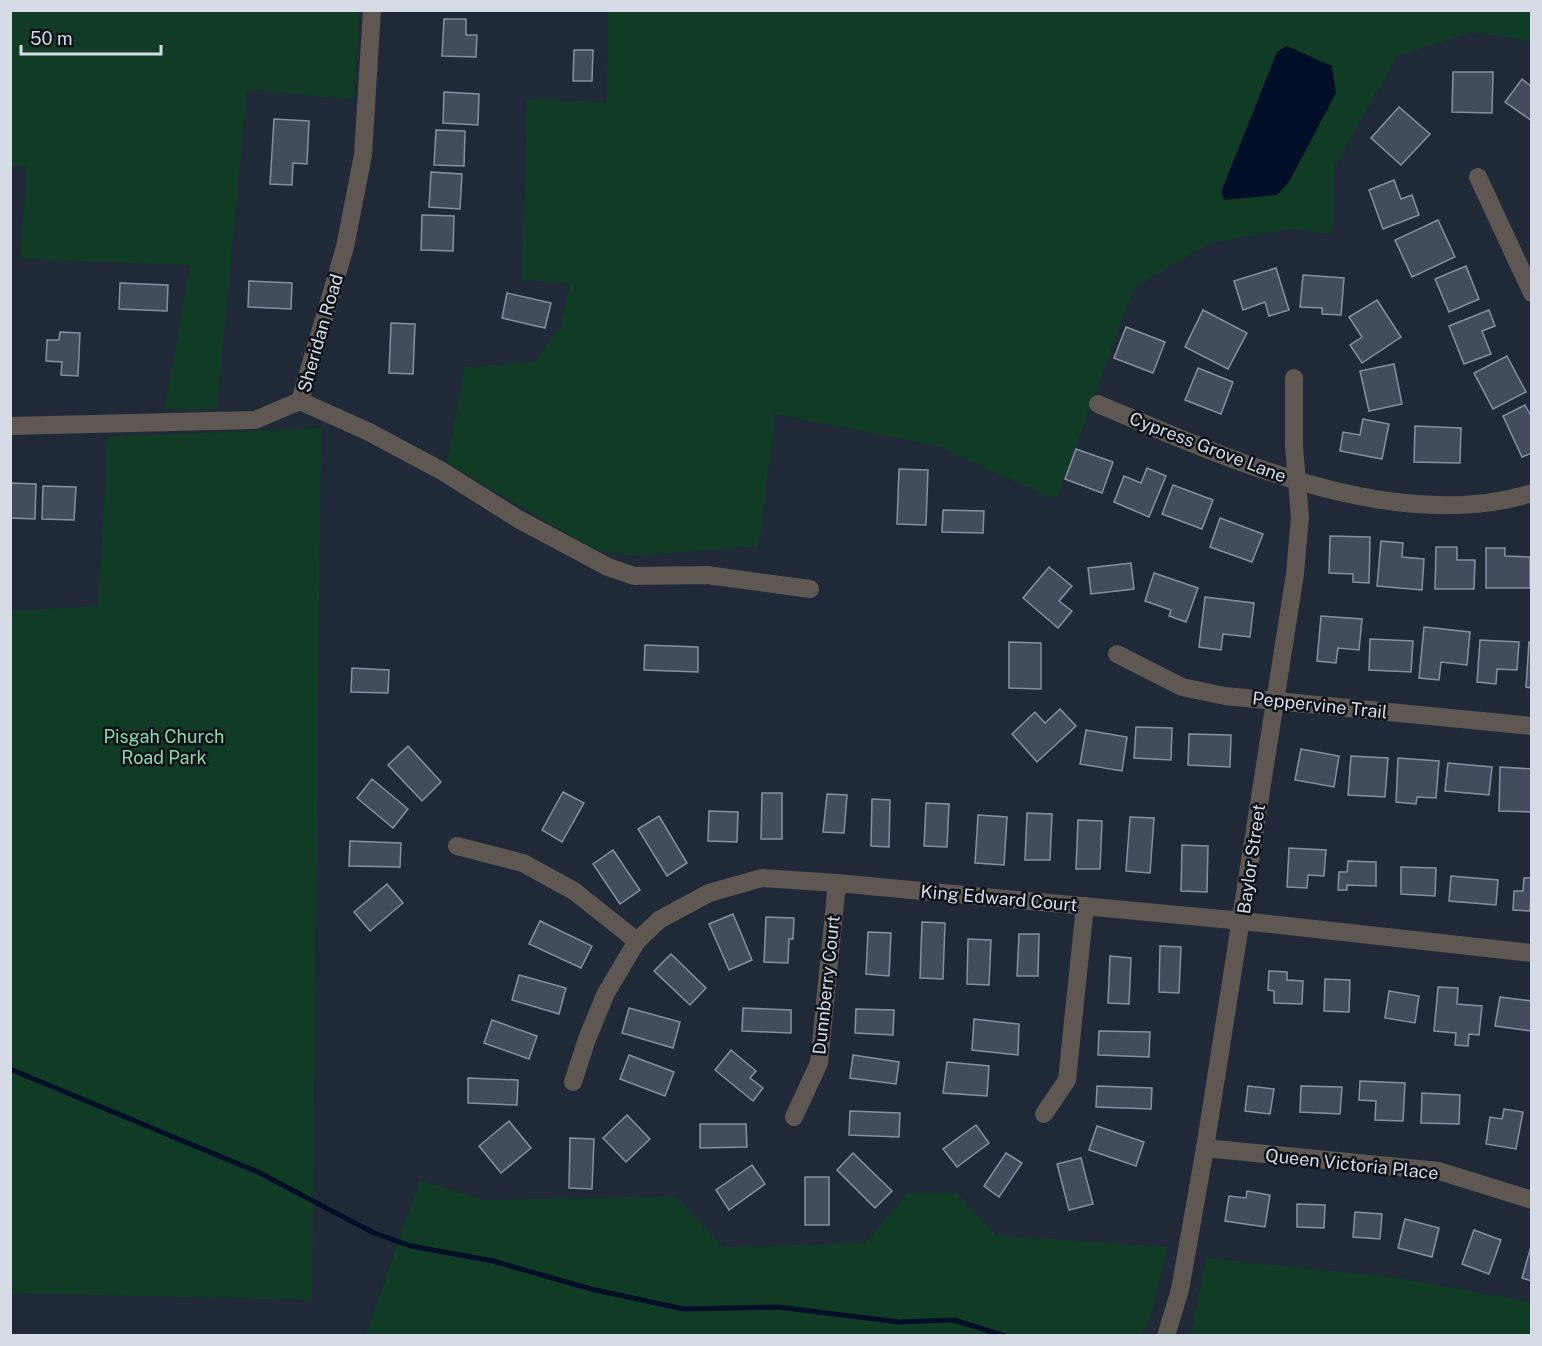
<svg xmlns="http://www.w3.org/2000/svg" width="1542" height="1346" font-family="'Public Sans',sans-serif">
<style>
.green{fill:#103c26;fill-rule:evenodd}
.water{fill:#000e28}
.lines{fill:none;stroke-linecap:round;stroke-linejoin:round}
.stream{stroke:#000e28;stroke-width:5}
.building{fill:#424c5c;stroke:#8591a3;stroke-width:1.5}
.minor{stroke:#5f5852;stroke-width:18}
.labels{text-anchor:middle;dominant-baseline:central;stroke-width:5;stroke-linejoin:round;paint-order:stroke}
.street-label{font-size:18px;fill:#d5dce5;stroke:#0d1118}
.park-label{font-size:18px;fill:#87daaa;stroke:#0d1118}
</style>
<rect width="100%" height="100%" fill="#1f2937"/>
<g class="green">
<polygon points="11,10 359,11 353,100 247,89 217,409 165,409 190,265 20,259 27,167 11,166"/>
<path d="M608,11H1531V41L1472,32L1397,56L1335,166L1332,234L1290,229L1209,243L1134,288L1056,500L935,445L775,414L759,546L634,556L595,550L447,463L465,367L535,362L561,325L570,284L522,279L527,99L607,102ZM1287,46L1336,93L1302,154L1221,192L1277,52Z"/>
<polygon points="321,428 312,1300 11,1293 11,611 98,606 108,437"/>
<polygon points="420,1180 484,1200 675,1196 724,1247 865,1243 908,1193 956,1193 996,1235 1167,1247 1152,1310 1142,1335 366,1335"/>
<polygon points="1206,1258 1392,1277 1531,1302 1531,1335 1191,1335"/>
</g>
<polygon class="water" points="1287,46 1332,66 1336,93 1289,182 1277,195 1224,200 1221,192 1277,52"/>
<g class="lines">
<polyline class="stream" points="10,1069 258,1172 374,1233 411,1246 493,1261 591,1289 684,1309 778,1307 899,1322 954,1320 1005,1336"/>
</g>
<g class="building">
<polygon points="444,19 466,19 466,35 477,35 476,57 442,56"/>
<polygon points="574,50 593,50 592,81 573,81"/>
<polygon points="1453,72 1493,72 1492,113 1452,112"/>
<polygon points="1522,79 1532,87 1532,121 1505,102"/>
<polygon points="444,92 479,94 478,125 443,123"/>
<polygon points="1399,107 1430,134 1401,165 1371,138"/>
<polygon points="274,119 309,121 307,164 293,163 292,185 270,184"/>
<polygon points="436,130 465,131 464,166 434,165"/>
<polygon points="431,172 462,174 460,209 429,207"/>
<polygon points="1394,180 1401,199 1412,195 1419,215 1383,229 1369,190"/>
<polygon points="422,215 454,216 453,251 421,250"/>
<polygon points="1438,220 1455,257 1412,277 1395,240"/>
<polygon points="1466,266 1479,299 1449,312 1435,279"/>
<polygon points="1276,268 1289,310 1269,316 1265,302 1243,310 1234,281"/>
<polygon points="1303,275 1344,278 1341,315 1322,314 1322,308 1300,307"/>
<polygon points="249,281 292,283 291,309 248,307"/>
<polygon points="120,283 168,285 167,311 119,309"/>
<polygon points="507,293 551,303 545,328 502,318"/>
<polygon points="1377,300 1401,337 1362,363 1350,345 1362,337 1349,317"/>
<polygon points="1203,310 1247,333 1228,369 1185,347"/>
<polygon points="1489,310 1495,326 1482,331 1491,354 1464,364 1449,326"/>
<polygon points="391,323 415,324 413,374 389,373"/>
<polygon points="1126,327 1165,342 1153,373 1114,358"/>
<polygon points="60,332 80,333 78,376 61,375 62,362 46,361 47,340 59,340"/>
<polygon points="1507,356 1526,392 1493,409 1474,373"/>
<polygon points="1394,364 1402,404 1369,411 1360,371"/>
<polygon points="1198,368 1233,382 1221,414 1185,400"/>
<polygon points="1525,405 1530,414 1532,413 1532,453 1522,457 1503,416"/>
<polygon points="1363,419 1389,424 1382,459 1340,451 1343,432 1360,435"/>
<polygon points="1415,426 1461,428 1460,463 1414,462"/>
<polygon points="1076,449 1113,462 1102,493 1065,479"/>
<polygon points="1147,468 1166,476 1149,517 1114,502 1124,476 1141,483"/>
<polygon points="899,469 928,470 926,525 897,524"/>
<polygon points="10,483 36,484 35,519 10,518"/>
<polygon points="1173,485 1213,500 1202,529 1162,514"/>
<polygon points="43,486 76,487 74,520 42,519"/>
<polygon points="943,510 984,511 983,533 942,532"/>
<polygon points="1220,518 1263,534 1252,562 1210,547"/>
<polygon points="1330,536 1370,537 1369,583 1353,582 1353,574 1329,573"/>
<polygon points="1381,541 1403,543 1402,557 1424,559 1422,590 1377,586"/>
<polygon points="1436,547 1457,547 1457,560 1475,560 1474,589 1435,589"/>
<polygon points="1486,548 1505,548 1505,556 1530,557 1530,588 1486,588"/>
<polygon points="1131,563 1134,589 1091,594 1088,568"/>
<polygon points="1049,567 1072,586 1059,601 1072,611 1058,628 1023,598"/>
<polygon points="1154,573 1198,588 1186,622 1169,616 1171,610 1145,601"/>
<polygon points="1205,597 1254,603 1250,637 1223,634 1221,650 1199,647"/>
<polygon points="1321,616 1362,619 1359,650 1338,648 1336,663 1317,661"/>
<polygon points="1424,627 1470,632 1467,665 1441,662 1439,680 1419,678"/>
<polygon points="1370,639 1413,641 1411,672 1369,670"/>
<polygon points="1480,640 1519,642 1517,670 1497,669 1496,684 1477,682"/>
<polygon points="1009,642 1041,643 1041,689 1009,688"/>
<polygon points="1529,642 1532,642 1532,688 1526,687"/>
<polygon points="645,645 698,647 698,672 644,670"/>
<polygon points="352,668 389,670 388,693 351,692"/>
<polygon points="1060,709 1076,726 1037,762 1012,734 1035,712 1045,723"/>
<polygon points="1136,727 1172,728 1171,760 1134,758"/>
<polygon points="1086,730 1127,737 1122,771 1080,764"/>
<polygon points="1189,734 1231,735 1230,767 1188,765"/>
<polygon points="408,746 441,782 422,801 388,765"/>
<polygon points="1301,749 1339,756 1334,787 1295,780"/>
<polygon points="1351,756 1388,758 1385,797 1348,795"/>
<polygon points="1398,758 1439,761 1436,798 1417,797 1416,804 1396,802"/>
<polygon points="1448,763 1492,767 1489,795 1445,791"/>
<polygon points="1500,767 1532,769 1532,812 1499,811"/>
<polygon points="372,779 408,809 393,828 357,798"/>
<polygon points="563,792 584,803 562,842 542,830"/>
<polygon points="762,793 782,793 782,839 761,839"/>
<polygon points="827,794 847,795 844,833 823,832"/>
<polygon points="872,799 890,800 889,847 871,846"/>
<polygon points="926,803 949,804 947,847 924,846"/>
<polygon points="709,811 738,812 737,842 708,841"/>
<polygon points="1027,813 1052,814 1050,860 1025,860"/>
<polygon points="978,815 1007,817 1004,865 975,863"/>
<polygon points="659,816 687,863 667,876 638,829"/>
<polygon points="1130,817 1154,818 1150,873 1126,871"/>
<polygon points="1078,820 1102,821 1100,869 1076,869"/>
<polygon points="350,841 401,843 400,867 349,866"/>
<polygon points="1182,845 1208,846 1207,892 1181,891"/>
<polygon points="1289,848 1326,850 1324,876 1308,875 1307,888 1287,887"/>
<polygon points="613,850 640,890 620,904 593,864"/>
<polygon points="1348,861 1376,862 1376,886 1347,885 1347,890 1338,890 1339,872 1347,872"/>
<polygon points="1401,867 1436,868 1435,896 1401,894"/>
<polygon points="1451,876 1498,880 1496,905 1449,901"/>
<polygon points="1524,878 1532,878 1530,911 1513,910 1514,891 1523,891"/>
<polygon points="387,884 403,903 370,931 354,912"/>
<polygon points="733,914 752,960 729,970 709,924"/>
<polygon points="766,917 794,918 793,939 789,939 788,963 764,962"/>
<polygon points="540,921 592,946 581,968 529,944"/>
<polygon points="922,922 945,923 943,979 920,978"/>
<polygon points="868,932 891,933 889,976 866,974"/>
<polygon points="1019,934 1039,934 1038,976 1017,976"/>
<polygon points="968,939 991,940 989,985 967,984"/>
<polygon points="1160,946 1181,947 1179,993 1159,992"/>
<polygon points="671,954 706,988 690,1005 654,971"/>
<polygon points="1110,956 1131,958 1129,1004 1108,1003"/>
<polygon points="1269,971 1287,972 1287,980 1303,981 1302,1004 1274,1003 1274,991 1268,990"/>
<polygon points="519,975 566,988 559,1014 512,1000"/>
<polygon points="1325,979 1350,980 1349,1012 1324,1011"/>
<polygon points="1438,987 1458,988 1457,1004 1482,1006 1479,1035 1469,1034 1468,1046 1455,1045 1456,1033 1434,1031"/>
<polygon points="1389,991 1419,996 1415,1023 1385,1018"/>
<polygon points="1500,997 1532,1001 1531,1031 1495,1026"/>
<polygon points="629,1008 680,1022 673,1048 622,1033"/>
<polygon points="743,1008 791,1010 791,1033 742,1031"/>
<polygon points="856,1009 894,1010 893,1035 855,1033"/>
<polygon points="974,1019 1019,1024 1018,1055 972,1050"/>
<polygon points="492,1020 537,1036 529,1059 484,1043"/>
<polygon points="1099,1031 1150,1032 1149,1057 1098,1055"/>
<polygon points="731,1050 756,1071 750,1078 763,1088 753,1101 715,1070"/>
<polygon points="629,1055 674,1072 665,1096 620,1079"/>
<polygon points="853,1055 899,1062 896,1084 850,1078"/>
<polygon points="947,1062 989,1066 987,1096 943,1093"/>
<polygon points="468,1078 518,1080 517,1105 468,1103"/>
<polygon points="1360,1081 1405,1083 1403,1121 1375,1120 1376,1101 1359,1100"/>
<polygon points="1097,1086 1152,1088 1151,1109 1096,1107"/>
<polygon points="1248,1086 1274,1089 1270,1114 1245,1111"/>
<polygon points="1301,1086 1342,1087 1340,1114 1300,1112"/>
<polygon points="1422,1093 1460,1095 1459,1124 1421,1123"/>
<polygon points="1504,1109 1523,1112 1516,1149 1486,1144 1490,1117 1502,1119"/>
<polygon points="850,1111 900,1113 899,1137 849,1135"/>
<polygon points="627,1115 650,1139 626,1162 603,1138"/>
<polygon points="509,1121 531,1148 501,1173 479,1146"/>
<polygon points="700,1124 746,1124 747,1147 700,1148"/>
<polygon points="976,1125 989,1143 957,1167 943,1149"/>
<polygon points="1097,1126 1144,1142 1136,1166 1089,1150"/>
<polygon points="570,1138 594,1139 592,1189 569,1188"/>
<polygon points="853,1153 892,1191 875,1208 837,1170"/>
<polygon points="1006,1153 1022,1163 999,1197 984,1186"/>
<polygon points="1081,1158 1093,1204 1069,1210 1057,1164"/>
<polygon points="752,1165 765,1184 729,1210 716,1190"/>
<rect x="805" y="1177" width="24" height="48"/>
<polygon points="1247,1191 1270,1195 1265,1227 1225,1221 1229,1196 1246,1198"/>
<polygon points="1297,1204 1325,1205 1324,1228 1297,1227"/>
<polygon points="1355,1212 1382,1214 1380,1239 1353,1237"/>
<polygon points="1405,1219 1439,1228 1432,1257 1398,1248"/>
<polygon points="1474,1230 1501,1240 1489,1274 1462,1264"/>
<polygon points="1532,1243 1532,1281 1522,1278"/>
</g>
<g class="lines">
<g class="minor">
<polyline points="1478,177 1532,293"/>
<polyline points="300,401 367,431 442,471 518,519 608,567 634,576 707,575 810,589"/>
<path d="M1098,404C1224,457 1394,536 1532,493"/>
<polyline points="10,426 255,420 300,401 345,247 363,155 372,10"/>
<polyline points="1117,654 1182,687 1225,696 1532,726"/>
<polyline points="457,846 523,863 574,891 637,941"/>
<polyline points="573,1082 587,1039 606,993 637,941 659,920 709,893 762,878 837,883 1243,921 1532,953"/>
<polyline points="1044,1114 1067,1080 1085,906"/>
<polyline points="794,1117 819,1063 837,883"/>
<polyline points="1205,1148 1439,1171 1532,1200"/>
<polyline points="1166,1336 1180,1290 1205,1148 1295,574 1300,517 1294,446 1294,378"/>
</g>
</g>
<g class="labels">
<g class="street-label">
<text transform="translate(320 333) rotate(-74)">Sheridan Road</text>
<text transform="translate(1208 447) rotate(21)">Cypress Grove Lane</text>
<text transform="translate(1320 705) rotate(6)">Peppervine Trail</text>
<text transform="translate(1251 859) rotate(-82)">Baylor Street</text>
<text transform="translate(999 898) rotate(5)">King Edward Court</text>
<text transform="translate(826 985) rotate(-84)">Dunnberry Court</text>
<text transform="translate(1352 1164) rotate(6)">Queen Victoria Place</text>
</g>
<g class="park-label">
<text x="164" y="736">Pisgah Church<tspan x="164" dy="21">Road Park</tspan></text>
</g>
</g>
<rect width="1542" height="1346" fill="none" stroke="#d5dce5" stroke-width="24"/>
<path d="M21 45v9h140v-9" fill="none" stroke="#d5dce5" stroke-width="3"/>
<text x="30" y="45" font-size="18" fill="#d5dce5" stroke="#0d1118" stroke-width="4.5" paint-order="stroke">50 m</text>
</svg>
